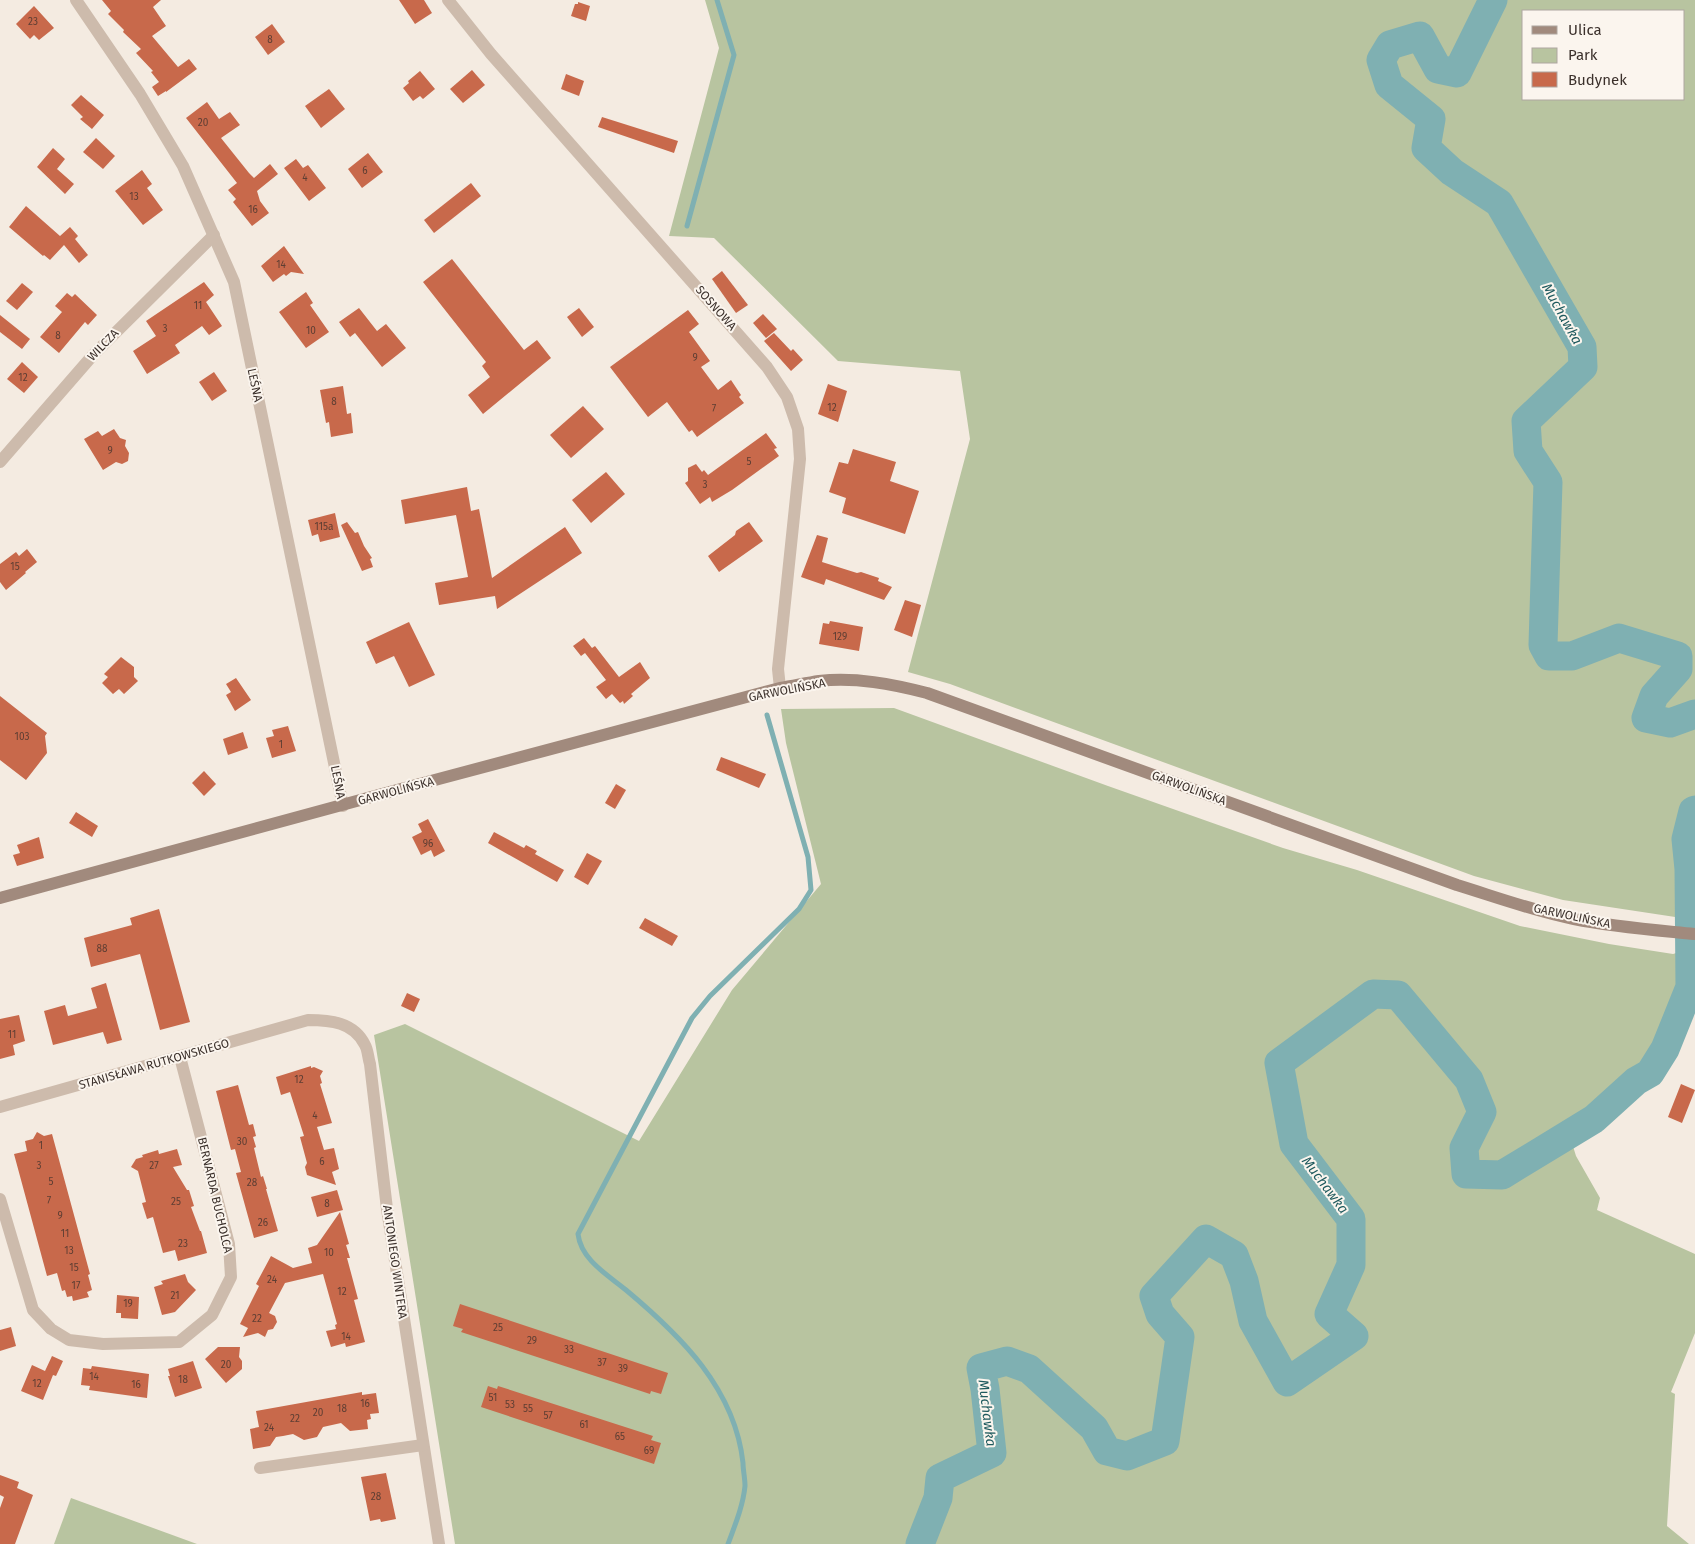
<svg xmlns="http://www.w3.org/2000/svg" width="1695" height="1544" font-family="'Fira Sans',sans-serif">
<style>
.green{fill:#b8c4a0;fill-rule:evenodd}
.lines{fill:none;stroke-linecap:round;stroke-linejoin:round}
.stream{stroke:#7fb0b2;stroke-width:5}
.river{stroke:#7fb0b2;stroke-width:29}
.building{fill:#c8694b}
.street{stroke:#cdbbac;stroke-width:12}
.secondary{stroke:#a18a7d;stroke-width:12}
.labels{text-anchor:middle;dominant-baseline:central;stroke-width:4;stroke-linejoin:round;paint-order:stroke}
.number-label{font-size:10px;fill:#5e3e33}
.street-label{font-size:12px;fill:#3b302b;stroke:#fbf5ee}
.water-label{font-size:14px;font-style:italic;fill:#1f5a5e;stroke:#fbf5ee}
</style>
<rect width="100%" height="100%" fill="#f4ebe1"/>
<g class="green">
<path d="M705,0H1695V920L1563,900L1474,876L950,684L908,672L970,439L960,371L838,361L714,238L669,236L719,48ZM1524,11H1684V99H1524Z"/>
<polygon points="894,708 1108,786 1283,848 1357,870 1520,926 1609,944 1673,954 1683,951 1674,1008 1652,1054 1597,1108 1567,1127 1576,1156 1600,1198 1597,1210 1695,1254 1695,1333 1671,1392 1675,1394 1667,1526 1689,1544 455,1544 374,1035 405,1024 639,1141 732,990 821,884 786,743 781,709"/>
<polygon points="71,1498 197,1544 54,1544"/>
</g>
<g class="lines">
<g class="stream">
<polyline points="687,226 734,55 717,0"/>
<path d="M728,1544C735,1525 743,1506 745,1486C745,1478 743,1470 743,1463C735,1389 681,1336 626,1290C608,1275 581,1260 578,1234L692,1018L710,996L799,909L811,890L808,857L767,715"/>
</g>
<g class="river">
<polyline points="1493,0 1457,73 1438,69 1420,36 1390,45 1381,60 1389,85 1431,119 1426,148 1452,172 1499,203 1582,347 1583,367 1526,421 1528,451 1548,482 1543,645 1549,656 1572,656 1619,638 1678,656 1678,669 1654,696 1646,718 1670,723 1695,714"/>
<polyline points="920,1544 938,1498 940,1478 992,1453 985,1389 981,1368 1007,1361 1029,1369 1094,1428 1107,1451 1127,1456 1165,1441 1180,1337 1160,1314 1154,1296 1206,1239 1234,1255 1244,1281 1253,1321 1287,1382 1354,1336 1329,1314 1351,1265 1351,1219 1294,1144 1279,1063 1373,994 1398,995 1469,1080 1482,1112 1464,1148 1466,1174 1502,1175 1594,1119 1636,1081 1650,1073 1665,1049 1690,987 1689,869 1686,839 1693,811 1695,810"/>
</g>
</g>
<g class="building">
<polygon points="102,0 161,0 153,7 166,26 152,36 178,67 189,59 197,69 166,92 166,91 158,96 152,87 159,82 151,72 153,71 136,53 141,49 123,32 124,30 108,14 111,11"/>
<polygon points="399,0 424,0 432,13 415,24"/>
<polygon points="578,2 590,6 586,21 571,16 575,4 578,4"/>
<polygon points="34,6 54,28 39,40 34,35 30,39 16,24"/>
<polygon points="272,24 285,42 268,55 255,37"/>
<polygon points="472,70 485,85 463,103 450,89"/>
<polygon points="420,71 435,89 423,99 420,96 413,101 403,88 409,83 408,81"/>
<polygon points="566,74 584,81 579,96 561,89"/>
<polygon points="329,89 345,109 321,128 305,106"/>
<polygon points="81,95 104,115 92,129 80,119 83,117 71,105"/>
<polygon points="207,102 219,119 230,112 240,125 221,138 249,173 254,178 270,164 278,174 257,191 260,201 269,213 252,226 233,202 236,199 228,190 237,183 186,118"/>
<polygon points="602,117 678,141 674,153 598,127"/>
<polygon points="96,138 115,156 103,169 83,152"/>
<polygon points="53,148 65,159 57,169 74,184 65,194 37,167"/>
<polygon points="368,153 383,172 362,188 348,169"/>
<polygon points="296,159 303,168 308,165 326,188 309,201 284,168"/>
<polygon points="142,170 152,184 147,188 163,210 143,225 115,191"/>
<polygon points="471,183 481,196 434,233 424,220"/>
<polygon points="26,206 60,236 70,227 78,236 75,239 88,255 79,263 64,245 50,260 44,255 43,256 9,227"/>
<polygon points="284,246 304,274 291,272 286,276 284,274 273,282 261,266"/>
<polygon points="452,259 524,350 537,340 551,358 483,414 468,395 490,377 482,366 486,362 423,282"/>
<polygon points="722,271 748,305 736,313 712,279"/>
<polygon points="204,282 214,295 206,302 222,326 209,335 202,326 175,345 180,353 147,374 133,351 156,336 146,321"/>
<polygon points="22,283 33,292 17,310 6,301"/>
<polygon points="306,292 313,303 310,305 329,332 306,348 279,312"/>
<polygon points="67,293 72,297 75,294 97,315 88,325 85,322 59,353 40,337 62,312 55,306"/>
<polygon points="359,308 377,331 386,324 406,348 382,367 355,333 350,337 339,322"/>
<polygon points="579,308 594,327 582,337 567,317"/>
<polygon points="688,310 699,324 689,332 710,361 701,367 718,390 731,380 741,395 739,397 744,403 697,437 692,430 689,432 667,402 648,417 610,367"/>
<polygon points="763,314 777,329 766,338 753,323"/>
<polygon points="0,315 30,339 22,349 0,332"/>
<polygon points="774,333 791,351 793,349 803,360 791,371 764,341"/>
<polygon points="22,362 38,377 24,393 7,379"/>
<polygon points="214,372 227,391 212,401 199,382"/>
<polygon points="828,384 847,391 838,422 818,414"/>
<polygon points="343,386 347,414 351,413 353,433 331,437 329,422 326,423 320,390"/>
<polygon points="583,406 604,429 571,458 550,435"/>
<polygon points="114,429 120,438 126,440 125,446 129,453 128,461 122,464 116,462 103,470 84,439 98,431 102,436"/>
<polygon points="766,433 777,448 774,449 779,456 732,490 712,502 710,497 700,504 685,483 688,481 688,468 696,464 702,472 704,470 708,475"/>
<polygon points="853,449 896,462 890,481 919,491 905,534 842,513 846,498 829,492 839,462 848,464"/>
<polygon points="606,472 625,494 591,523 572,500"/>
<polygon points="467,487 471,511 479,509 492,578 565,527 582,553 497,609 495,596 439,605 435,583 468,577 456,515 405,524 401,500"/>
<polygon points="335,513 340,537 320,542 318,534 312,536 308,520"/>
<polygon points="347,522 355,533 358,532 364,546 372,558 370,559 373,567 362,571 341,525"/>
<polygon points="749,522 763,541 719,572 708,556 735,535 736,531"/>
<polygon points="817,535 828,538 822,562 857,573 861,572 879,578 878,581 892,587 884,600 826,579 824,585 801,577"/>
<polygon points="27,549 37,562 25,572 26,573 6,590 0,582 0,564 16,552 19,556"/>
<polygon points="905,600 921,605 912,637 894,630"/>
<polygon points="830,621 863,627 859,651 819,644 823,623 829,624"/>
<polygon points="409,622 435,675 409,687 394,656 376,664 366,642"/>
<polygon points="584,638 592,648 595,646 619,677 640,662 650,678 631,694 633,696 624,704 623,701 620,703 612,694 606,699 596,687 606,680 585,653 581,656 573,646"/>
<polygon points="121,657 134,667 134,677 138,681 124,694 119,689 113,694 102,683 108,677 104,674"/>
<polygon points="236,678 251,700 235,711 226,695 231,692 226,684"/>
<polygon points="0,696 47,733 45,736 47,753 26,780 0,760"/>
<polygon points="288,726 296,751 272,758 266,738 274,736 272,730"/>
<polygon points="243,732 248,748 228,755 223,739"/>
<polygon points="721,757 766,774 759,788 716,770"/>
<polygon points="204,771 216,784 204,796 192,783"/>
<polygon points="616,784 626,790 615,809 605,803"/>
<polygon points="76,812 98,826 92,837 69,823"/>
<polygon points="428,819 445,851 434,857 431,850 421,855 412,837 422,832 418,824"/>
<polygon points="494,832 524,848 526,845 537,851 535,854 564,870 557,882 488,843"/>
<polygon points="39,837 44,858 17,866 13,855 20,853 17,845"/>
<polygon points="587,853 602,861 588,885 574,877"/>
<polygon points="159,909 190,1022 160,1030 140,954 91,967 84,938 132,925 130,918"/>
<polygon points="645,918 678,936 672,946 639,928"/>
<polygon points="106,983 122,1040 107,1044 103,1032 53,1045 44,1011 65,1005 68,1016 97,1008 91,988"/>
<polygon points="407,993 420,999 414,1012 401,1006"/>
<polygon points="19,1015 25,1041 13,1045 15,1055 0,1059 0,1019"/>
<polygon points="311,1066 311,1068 314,1067 323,1071 320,1076 322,1083 320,1084 332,1123 317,1127 324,1150 334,1148 339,1169 332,1172 336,1185 307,1175 305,1167 307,1163 300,1137 304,1136 290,1092 281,1095 276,1077"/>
<polygon points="1681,1084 1695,1090 1682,1123 1668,1117"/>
<polygon points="238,1085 249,1125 253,1124 256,1136 253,1137 256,1147 254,1148 261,1177 263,1176 267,1189 266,1189 278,1231 254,1238 236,1173 241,1172 235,1149 231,1150 216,1091"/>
<polygon points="37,1132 44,1136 52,1134 90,1274 88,1275 92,1290 87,1292 89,1297 73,1301 72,1296 67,1297 65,1290 62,1291 57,1273 47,1276 14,1154 27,1151 25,1141 33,1139"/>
<polygon points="177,1149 182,1165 173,1167 187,1190 189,1190 194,1206 191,1207 200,1231 201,1231 207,1253 178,1261 175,1250 163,1253 153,1217 147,1219 142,1203 146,1202 138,1171 131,1167 136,1159 143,1157 142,1155 158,1150 159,1154"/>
<polygon points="337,1190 343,1210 317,1217 311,1197"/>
<polygon points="340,1212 349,1244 346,1245 350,1258 347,1258 358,1299 354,1300 365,1342 346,1347 345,1343 331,1347 326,1331 336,1329 335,1325 337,1324 323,1274 285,1283 269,1313 275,1316 277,1322 273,1329 268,1330 265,1337 258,1333 243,1337 248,1328 240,1324 259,1286 256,1284 271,1256 293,1268 312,1263 308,1248 317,1245"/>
<polygon points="185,1274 188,1282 196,1290 175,1312 162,1315 154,1287 163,1284 161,1281"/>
<polygon points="117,1295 139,1297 138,1319 121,1318 121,1313 116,1313"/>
<polygon points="460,1304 668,1373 661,1394 651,1391 650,1394 461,1332 463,1329 453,1326"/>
<polygon points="11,1327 16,1346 0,1351 0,1330"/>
<polygon points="218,1347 240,1347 239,1357 242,1361 242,1369 226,1383 205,1359"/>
<polygon points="52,1356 63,1361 56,1376 53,1375 43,1400 21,1391 32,1365 45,1371"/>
<polygon points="193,1361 202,1388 175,1397 168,1376 170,1376 168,1369"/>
<polygon points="92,1366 149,1374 147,1398 89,1390 90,1386 81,1385 83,1368 91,1369"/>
<polygon points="488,1386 497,1389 498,1386 653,1436 651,1440 661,1443 654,1464 481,1407"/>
<polygon points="362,1392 362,1395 376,1393 379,1413 370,1414 371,1419 367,1420 368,1429 350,1431 341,1423 323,1427 317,1437 304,1440 293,1434 283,1436 276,1437 270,1446 253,1449 250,1429 259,1427 256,1411"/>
<polygon points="386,1473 396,1519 381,1522 380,1519 370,1521 361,1477"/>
<polygon points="0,1475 19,1482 17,1488 33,1495 15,1544 0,1544 0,1508 4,1497 0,1495"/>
</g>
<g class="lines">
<g class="street">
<polyline points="76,0 140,94 183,166 234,282 343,806"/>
<polyline points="448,0 491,54 767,367 787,397 798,429 800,459 778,669 780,688"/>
<polyline points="0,462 93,355 214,235"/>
<path d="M0,1107L308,1020C330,1020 354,1022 365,1045C368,1050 368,1058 370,1064L387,1209L439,1544"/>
<polyline points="0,1199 33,1310 51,1329 69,1340 103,1344 179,1342 212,1315 231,1277 229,1244 180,1057"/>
<polyline points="260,1468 423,1445"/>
</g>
<path class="secondary" d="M0,898L386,793L780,688C793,686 806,683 819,681C856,677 892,684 927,693L1457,885C1496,897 1534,911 1574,919C1614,927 1655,930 1695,934"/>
</g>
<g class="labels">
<g class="number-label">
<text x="33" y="22">23</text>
<text x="270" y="40">8</text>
<text x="203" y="123">20</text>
<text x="365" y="171">6</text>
<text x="305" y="178">4</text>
<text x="134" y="197">13</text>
<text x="253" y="210">16</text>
<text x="281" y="265">14</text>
<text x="198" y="306">11</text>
<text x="165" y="329">3</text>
<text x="311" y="331">10</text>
<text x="58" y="336">8</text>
<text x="695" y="358">9</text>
<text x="23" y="378">12</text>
<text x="334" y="402">8</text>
<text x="832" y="408">12</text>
<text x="714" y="409">7</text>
<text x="110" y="451">9</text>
<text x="749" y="462">5</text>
<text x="705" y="485">3</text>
<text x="324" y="527">115a</text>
<text x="15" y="567">15</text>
<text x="840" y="637">129</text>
<text x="22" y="737">103</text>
<text x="281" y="745">1</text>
<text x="428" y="844">96</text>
<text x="102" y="949">88</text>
<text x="12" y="1035">11</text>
<text x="299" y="1080">12</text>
<text x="315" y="1116">4</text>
<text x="242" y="1142">30</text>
<text x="41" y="1146">1</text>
<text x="322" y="1162">6</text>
<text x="39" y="1166">3</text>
<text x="154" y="1166">27</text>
<text x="51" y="1182">5</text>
<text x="252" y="1183">28</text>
<text x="49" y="1201">7</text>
<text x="176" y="1202">25</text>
<text x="327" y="1204">8</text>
<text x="60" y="1216">9</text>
<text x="263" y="1223">26</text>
<text x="65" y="1234">11</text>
<text x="183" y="1244">23</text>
<text x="69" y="1251">13</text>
<text x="329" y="1253">10</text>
<text x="74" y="1268">15</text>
<text x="272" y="1280">24</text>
<text x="76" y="1286">17</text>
<text x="342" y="1292">12</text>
<text x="175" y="1296">21</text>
<text x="128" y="1304">19</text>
<text x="257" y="1319">22</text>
<text x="498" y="1328">25</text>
<text x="346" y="1337">14</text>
<text x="532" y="1341">29</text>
<text x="569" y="1350">33</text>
<text x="602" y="1363">37</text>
<text x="226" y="1365">20</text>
<text x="623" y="1369">39</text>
<text x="94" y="1377">14</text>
<text x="183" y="1380">18</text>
<text x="37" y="1384">12</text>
<text x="136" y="1385">16</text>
<text x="493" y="1398">51</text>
<text x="365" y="1404">16</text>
<text x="510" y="1405">53</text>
<text x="342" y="1409">18</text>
<text x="528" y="1409">55</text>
<text x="318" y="1413">20</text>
<text x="548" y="1416">57</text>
<text x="295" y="1419">22</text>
<text x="584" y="1425">61</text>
<text x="269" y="1428">24</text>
<text x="620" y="1437">65</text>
<text x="649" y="1451">69</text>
<text x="376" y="1497">28</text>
</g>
<g class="street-label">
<text transform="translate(716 308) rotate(49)">SOSNOWA</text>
<text transform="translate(103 345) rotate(-46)">WILCZA</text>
<text transform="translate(255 385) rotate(78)">LEŚNA</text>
<text transform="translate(787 690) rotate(-11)">GARWOLIŃSKA</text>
<text transform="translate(338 782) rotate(79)">LEŚNA</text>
<text transform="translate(1189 788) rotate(20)">GARWOLIŃSKA</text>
<text transform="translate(396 791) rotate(-15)">GARWOLIŃSKA</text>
<text transform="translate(1572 916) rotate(12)">GARWOLIŃSKA</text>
<text transform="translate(154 1064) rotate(-16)">STANISŁAWA RUTKOWSKIEGO</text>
<text transform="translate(215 1195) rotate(77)">BERNARDA BUCHOLCA</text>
<text transform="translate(395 1262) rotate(82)">ANTONIEGO WINTERA</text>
</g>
<g class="water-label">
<text transform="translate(1562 314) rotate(61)">Muchawka</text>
<text transform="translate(1325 1185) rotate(53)">Muchawka</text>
<text transform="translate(987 1413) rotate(83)">Muchawka</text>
</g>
</g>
<rect x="1522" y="10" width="162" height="90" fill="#fbf5ee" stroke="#aea6a0"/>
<rect x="1532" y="26" width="25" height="8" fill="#a18a7d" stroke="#aea6a0"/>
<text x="1568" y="35" font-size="15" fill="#3b302b">Ulica</text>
<rect x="1532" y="48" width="25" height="15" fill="#b8c4a0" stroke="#aea6a0"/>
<text x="1568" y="60" font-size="15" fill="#3b302b">Park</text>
<rect x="1532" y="72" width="25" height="15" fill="#c8694b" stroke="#aea6a0"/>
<text x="1568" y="85" font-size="15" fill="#3b302b">Budynek</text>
</svg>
